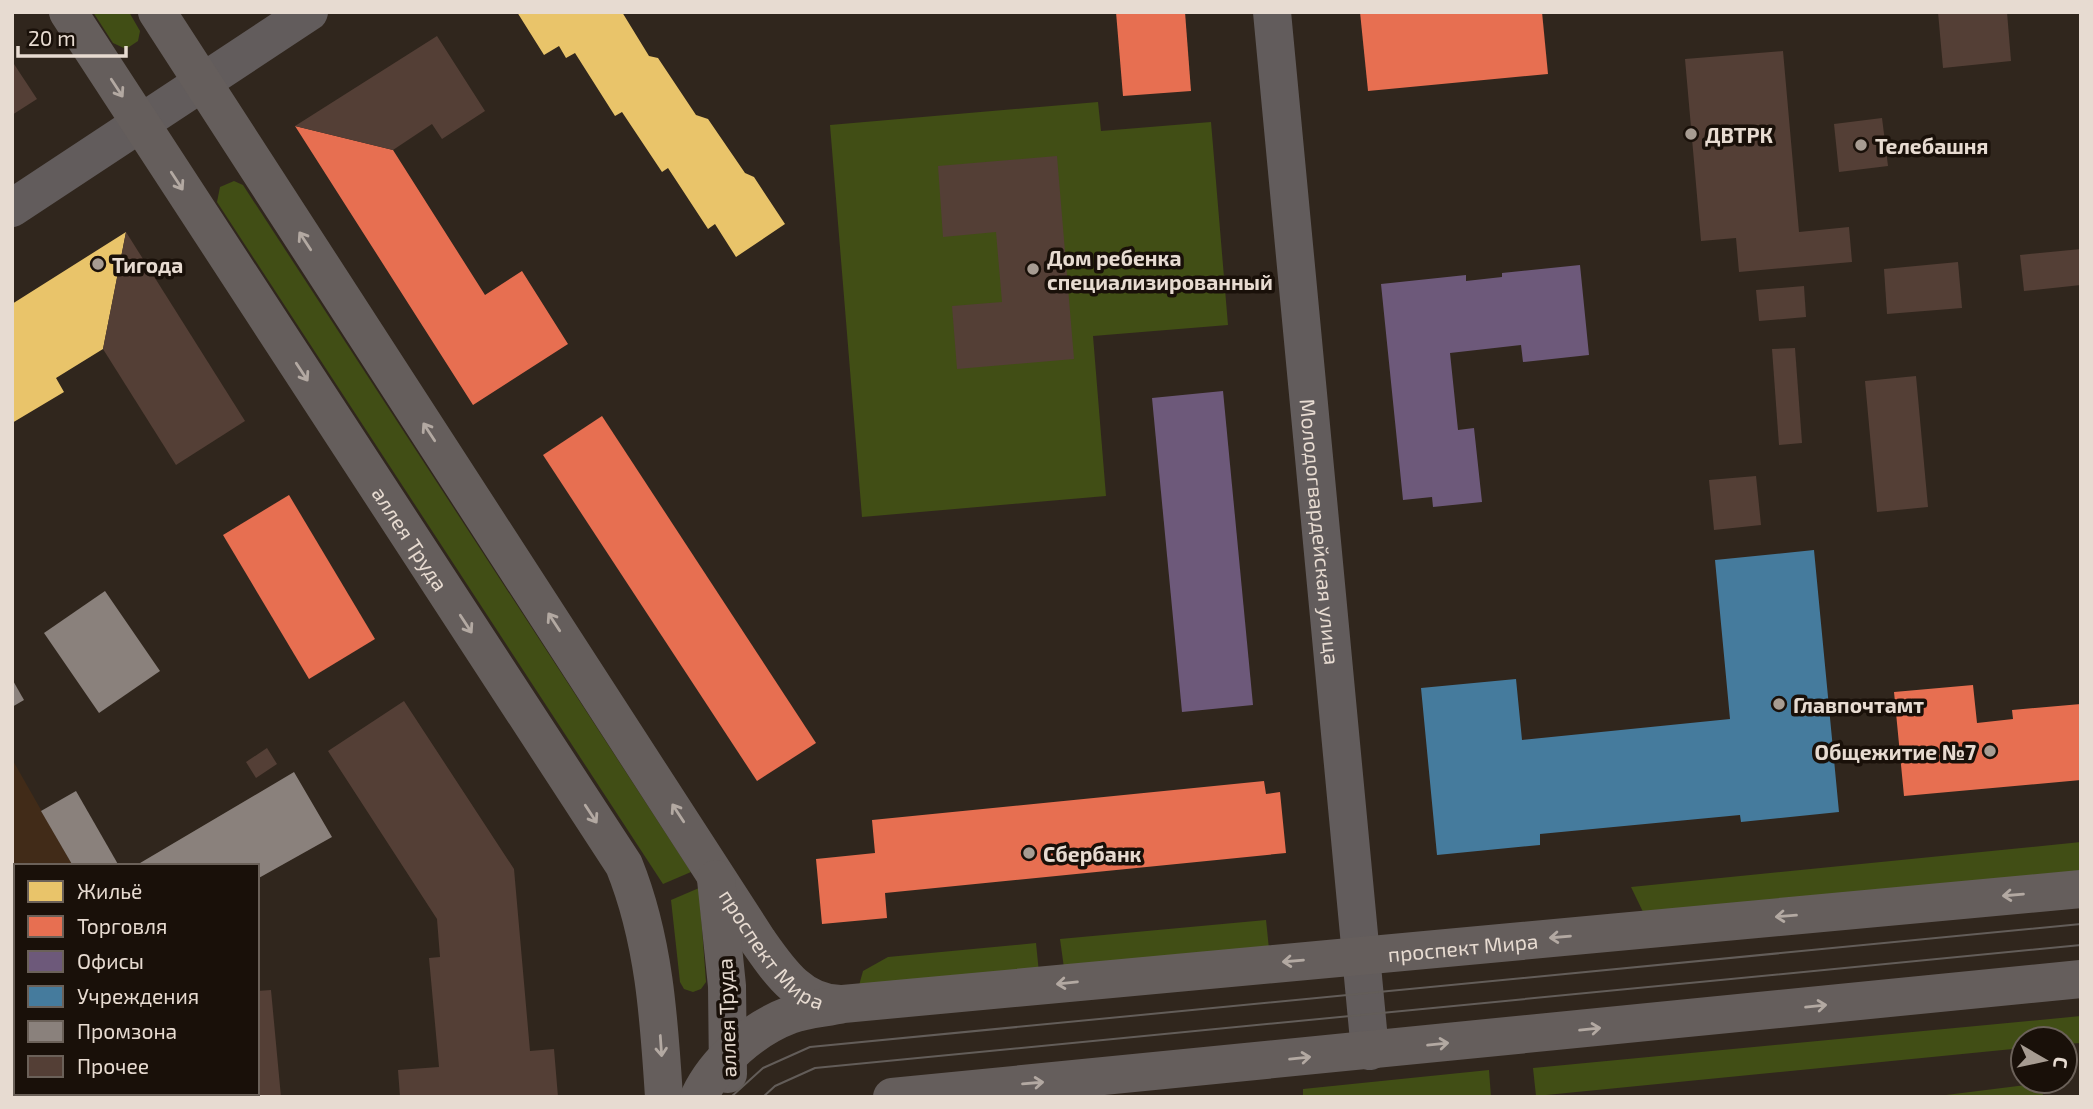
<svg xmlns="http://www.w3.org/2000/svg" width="2093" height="1109" font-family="'Exo 2',sans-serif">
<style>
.built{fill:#412b18}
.green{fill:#414e15}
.homes{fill:#e9c46a}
.shops{fill:#e76f51}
.offices{fill:#6d597a}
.public{fill:#457b9d}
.industry{fill:#8a817c}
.building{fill:#543f36}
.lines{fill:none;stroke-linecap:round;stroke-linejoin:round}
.street{stroke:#625c5c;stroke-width:38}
.secondary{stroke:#655e5c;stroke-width:38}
.tram{stroke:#635d59;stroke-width:2}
.oneway{stroke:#b3a9a2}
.poi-dot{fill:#a79c92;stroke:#191009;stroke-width:2.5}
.labels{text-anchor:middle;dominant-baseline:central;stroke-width:7;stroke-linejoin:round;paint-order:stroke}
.poi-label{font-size:21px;font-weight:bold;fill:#e7dbd1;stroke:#191009;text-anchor:start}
.street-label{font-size:21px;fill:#e7dbd1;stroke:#191009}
</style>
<rect width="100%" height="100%" fill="#30261d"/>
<polygon class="built" points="12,759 73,866 16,866 16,902 12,904"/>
<g class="green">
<polygon points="93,12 129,12 140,31 138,41 126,49 113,43"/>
<polygon points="1098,102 1101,131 1211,122 1228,325 1093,336 1106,496 862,517 830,125"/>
<polygon points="234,181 243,185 691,872 663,884 217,202 220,187"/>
<polygon points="2081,842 2081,872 1644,914 1631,887"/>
<polygon points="699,888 706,982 701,989 693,992 684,989 680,982 671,900"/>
<polygon points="1266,920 1269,949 1064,968 1060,939"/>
<polygon points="1036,943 1039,973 858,989 863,971 888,957"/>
<polygon points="2081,1016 2081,1043 2065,1044 2065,1039 2023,1039 2023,1048 1536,1096 1533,1068"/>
<polygon points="1489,1070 1491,1097 1303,1097 1303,1089"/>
<polygon points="2042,1083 2043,1097 1930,1097"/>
</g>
<g class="homes">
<polygon points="517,12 622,12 649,56 658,58 696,115 708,119 745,173 754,177 785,224 736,257 715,224 708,229 668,168 662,172 622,112 615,116 575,53 566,58 559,46 544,55"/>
<polygon points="126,232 103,349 56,378 64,392 12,423 12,304"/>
</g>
<g class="shops">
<polygon points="1116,12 1185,12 1191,91 1123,96"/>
<polygon points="1360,12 1542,12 1548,74 1368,91"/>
<polygon points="295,126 393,150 485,295 522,271 568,344 473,405"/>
<polygon points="602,416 816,743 757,781 543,455"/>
<polygon points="289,495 375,639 309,679 223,535"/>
<polygon points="1973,685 1977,723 2013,719 2012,710 2081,704 2081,780 1904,796 1894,692"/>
<polygon points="1264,781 1266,794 1280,792 1286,853 885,893 887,918 822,924 816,859 875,853 872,820"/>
</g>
<g class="offices">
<polygon points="1580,265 1589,355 1523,362 1521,345 1450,353 1458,430 1474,428 1482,502 1433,507 1432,497 1403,500 1381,284 1466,275 1466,281 1502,277 1502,273"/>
<polygon points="1223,391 1253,705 1182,712 1152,398"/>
</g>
<polygon class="public" points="1814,550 1839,812 1741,822 1740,815 1540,834 1540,845 1437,855 1421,688 1516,679 1522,740 1730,719 1715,560"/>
<g class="industry">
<polygon points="105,591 160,671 99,713 44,633"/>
<polygon points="12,679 24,700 12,707"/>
<polygon points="294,772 332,837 257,879 257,866 135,866"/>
<polygon points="76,791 119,866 73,866 41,811"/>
</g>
<g class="building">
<polygon points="1938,12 2007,12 2011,61 1943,68"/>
<polygon points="437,36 485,111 442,139 432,124 393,150 295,126"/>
<polygon points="1783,51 1799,232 1849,227 1852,262 1739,272 1736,238 1701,241 1685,59"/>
<polygon points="12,61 37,99 12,115"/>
<polygon points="1882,118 1888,166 1839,172 1834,124"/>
<polygon points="1057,156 1074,359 957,369 952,306 1002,302 996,232 943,237 938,166"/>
<polygon points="126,232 245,421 176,465 103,349"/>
<polygon points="2081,249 2081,285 2024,291 2020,255"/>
<polygon points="1958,262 1962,308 1887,314 1884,269"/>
<polygon points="1804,286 1806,317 1759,321 1756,290"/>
<polygon points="1795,348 1802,443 1779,445 1772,349"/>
<polygon points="1916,376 1928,507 1877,512 1865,381"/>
<polygon points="1756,476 1761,525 1714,530 1709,480"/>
<polygon points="404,701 514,869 530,1051 554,1049 558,1097 400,1097 398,1070 439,1067 429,958 440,957 437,919 328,751"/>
<polygon points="267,748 277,764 256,778 246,762"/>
<polygon points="271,990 281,1097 12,1097 12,1015 16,1015 16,1093 257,1093 257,991"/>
</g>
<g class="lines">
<g class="street">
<path id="s1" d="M1272,12L1370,1051"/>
<polyline points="12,208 309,12"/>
</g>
<g class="secondary">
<path id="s2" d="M68,12L624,865C654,939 659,1018 664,1097"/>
<path id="s3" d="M157,12L758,941C779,971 801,1004 841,1004"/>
<polyline points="716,879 727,986 728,1074"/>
<path id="s4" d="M699,1097C716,1061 753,1029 790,1015C806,1009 826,1008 843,1004L2081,889"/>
<polyline points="892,1097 2081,979"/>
</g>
<g class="tram">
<polyline points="731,1097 763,1068 810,1047 2081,924"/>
<polyline points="763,1097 775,1086 815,1068 2081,945"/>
</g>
</g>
<defs><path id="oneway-shaft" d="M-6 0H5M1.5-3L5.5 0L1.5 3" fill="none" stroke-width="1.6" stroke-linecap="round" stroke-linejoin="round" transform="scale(1.75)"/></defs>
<g class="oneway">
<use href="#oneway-shaft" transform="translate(117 88) rotate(57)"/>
<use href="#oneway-shaft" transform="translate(177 181) rotate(57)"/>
<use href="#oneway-shaft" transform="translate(305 241) rotate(-123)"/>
<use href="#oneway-shaft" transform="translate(302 372) rotate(57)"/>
<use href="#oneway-shaft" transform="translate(429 432) rotate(-123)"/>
<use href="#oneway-shaft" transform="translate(554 622) rotate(-123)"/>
<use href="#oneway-shaft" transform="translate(466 624) rotate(57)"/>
<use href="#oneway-shaft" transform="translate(678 813) rotate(-123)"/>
<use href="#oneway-shaft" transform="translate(591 814) rotate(57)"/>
<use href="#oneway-shaft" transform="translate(2013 895) rotate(175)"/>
<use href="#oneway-shaft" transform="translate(1786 916) rotate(175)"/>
<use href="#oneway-shaft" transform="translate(1560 937) rotate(175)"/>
<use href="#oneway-shaft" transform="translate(1293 961) rotate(175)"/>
<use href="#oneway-shaft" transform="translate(1067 983) rotate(174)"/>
<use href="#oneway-shaft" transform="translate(1816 1006) rotate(-6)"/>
<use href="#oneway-shaft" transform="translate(1590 1029) rotate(-6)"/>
<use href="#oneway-shaft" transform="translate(1438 1044) rotate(-6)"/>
<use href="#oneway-shaft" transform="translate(661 1046) rotate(86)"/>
<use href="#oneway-shaft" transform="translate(1300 1058) rotate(-6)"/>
<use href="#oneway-shaft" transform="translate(1033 1083) rotate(-5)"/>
</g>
<g class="poi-dot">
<circle cx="1691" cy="134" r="7"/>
<circle cx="1861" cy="145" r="7"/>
<circle cx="98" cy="264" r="7"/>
<circle cx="1033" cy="269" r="7"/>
<circle cx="1779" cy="704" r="7"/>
<circle cx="1990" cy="751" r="7"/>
<circle cx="1029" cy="853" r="7"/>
</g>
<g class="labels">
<g class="poi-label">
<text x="1705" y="134">ДВТРК</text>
<text x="1875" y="145">Телебашня</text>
<text x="1047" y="257">Дом ребенка<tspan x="1047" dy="24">специализированный</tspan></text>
<text x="112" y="264">Тигода</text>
<text x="1793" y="704">Главпочтамт</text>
<text x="1976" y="751" text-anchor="end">Общежитие №7</text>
<text x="1043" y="853">Сбербанк</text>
</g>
<g class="street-label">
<text stroke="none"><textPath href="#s1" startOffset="522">Молодогвардейская улица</textPath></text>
<text stroke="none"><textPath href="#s2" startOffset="628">аллея Труда</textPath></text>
<text stroke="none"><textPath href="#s3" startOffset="1122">проспект Мира</textPath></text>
<text stroke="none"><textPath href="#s4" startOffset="802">проспект Мира</textPath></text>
<text transform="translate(726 1018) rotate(-92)">аллея Труда</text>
</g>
</g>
<rect width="2093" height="1109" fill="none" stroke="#e7dbd1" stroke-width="28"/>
<rect x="14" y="864" width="245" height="231" fill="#191009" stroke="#6b6159" stroke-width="2"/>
<rect x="28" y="881" width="35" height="21" fill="#e9c46a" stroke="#6b6159" stroke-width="2"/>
<text x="77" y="899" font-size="21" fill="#e7dbd1">Жильё</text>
<rect x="28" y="916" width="35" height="21" fill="#e76f51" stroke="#6b6159" stroke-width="2"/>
<text x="77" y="934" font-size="21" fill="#e7dbd1">Торговля</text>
<rect x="28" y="951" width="35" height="21" fill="#6d597a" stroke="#6b6159" stroke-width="2"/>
<text x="77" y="969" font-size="21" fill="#e7dbd1">Офисы</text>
<rect x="28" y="986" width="35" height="21" fill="#457b9d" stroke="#6b6159" stroke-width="2"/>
<text x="77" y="1004" font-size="21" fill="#e7dbd1">Учреждения</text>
<rect x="28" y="1021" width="35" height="21" fill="#8a817c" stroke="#6b6159" stroke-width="2"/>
<text x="77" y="1039" font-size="21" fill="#e7dbd1">Промзона</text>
<rect x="28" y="1056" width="35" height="21" fill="#543f36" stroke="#6b6159" stroke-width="2"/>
<text x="77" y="1074" font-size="21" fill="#e7dbd1">Прочее</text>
<g transform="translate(2044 1060) rotate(99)"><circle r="33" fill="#191009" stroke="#6b6159" stroke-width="2"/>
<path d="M0-5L12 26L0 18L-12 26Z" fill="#a79c92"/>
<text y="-10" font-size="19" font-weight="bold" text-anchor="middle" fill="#e7dbd1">С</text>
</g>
<path d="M18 46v10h108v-10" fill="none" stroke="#e7dbd1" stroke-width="3.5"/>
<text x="28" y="46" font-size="21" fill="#e7dbd1" stroke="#191009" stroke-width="5" paint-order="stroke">20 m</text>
</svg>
